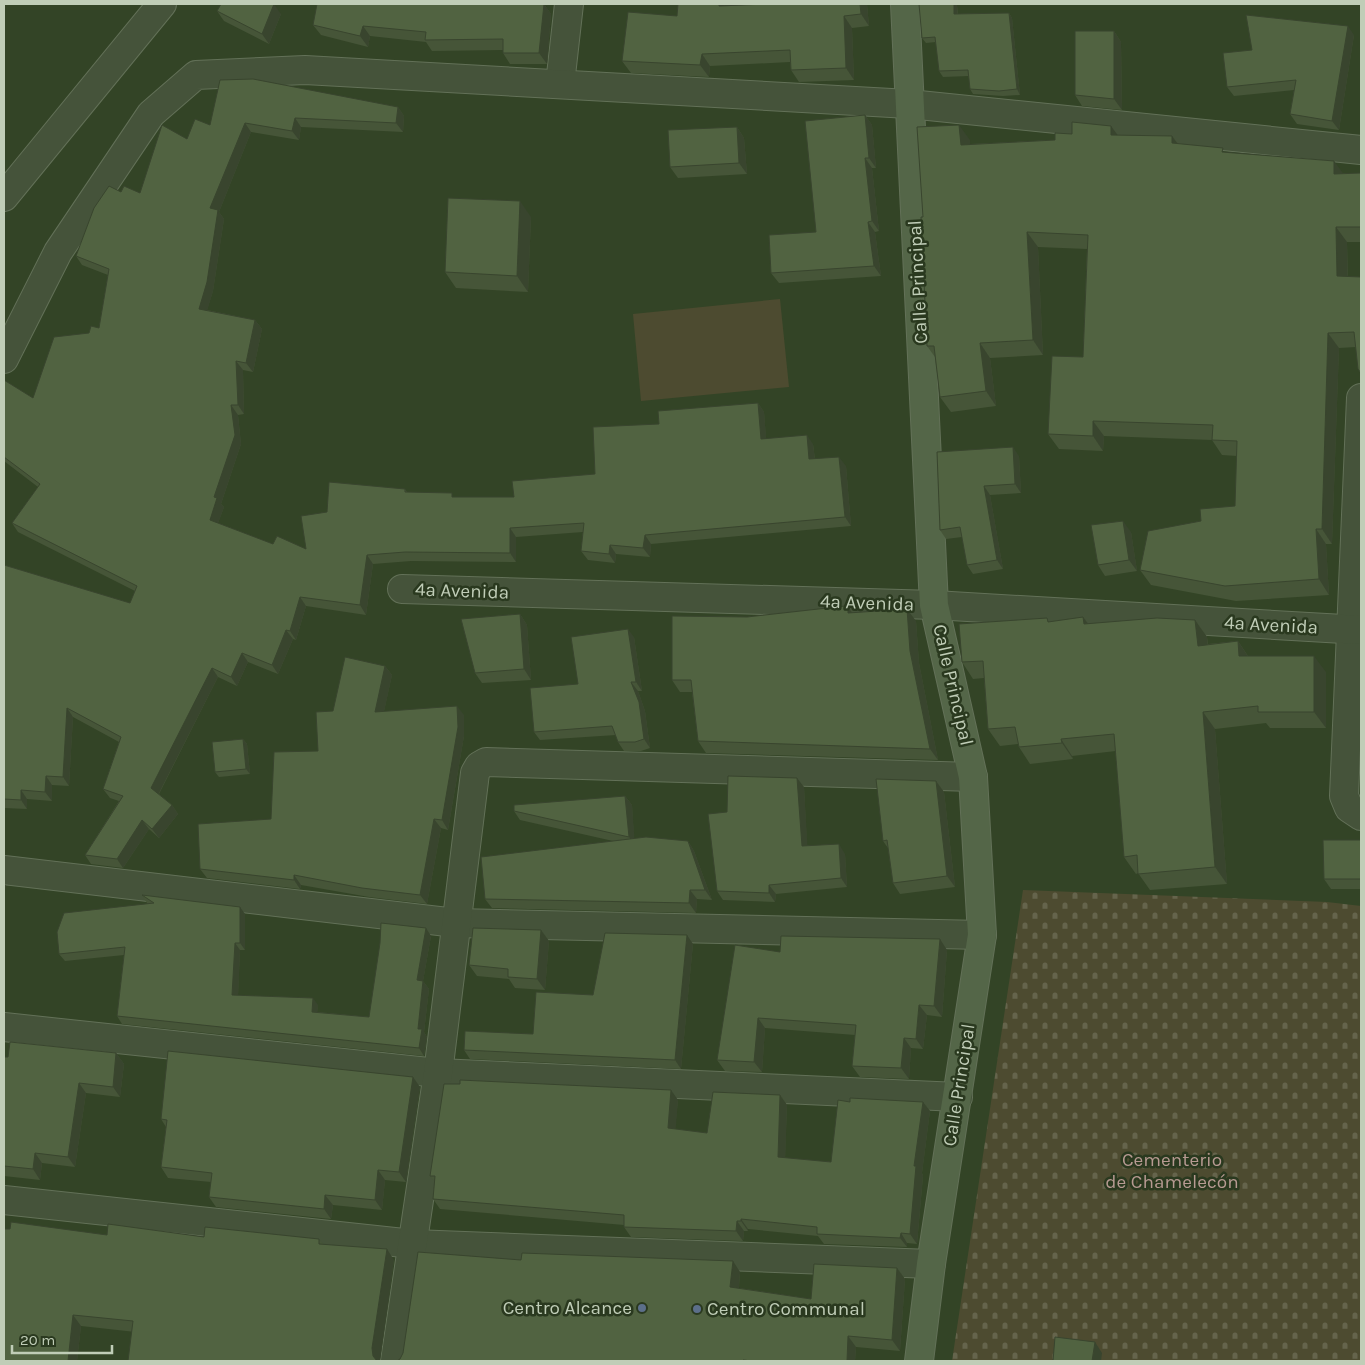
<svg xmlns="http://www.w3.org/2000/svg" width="1365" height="1365" font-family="Karla,sans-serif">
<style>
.green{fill:#4d4b30}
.cemetery{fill:url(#cemetery-stones)}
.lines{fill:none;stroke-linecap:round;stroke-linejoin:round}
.street-casing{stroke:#637158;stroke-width:30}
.secondary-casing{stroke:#637158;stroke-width:30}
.street{stroke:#45533a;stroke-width:28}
.secondary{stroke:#546648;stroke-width:28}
.wall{fill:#465538}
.shaded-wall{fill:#39452e}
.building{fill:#516341;stroke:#39452e}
.service-dot{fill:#5c6f8a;stroke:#2a391f;stroke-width:2}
.labels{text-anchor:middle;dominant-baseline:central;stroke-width:5;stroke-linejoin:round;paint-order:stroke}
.street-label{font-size:19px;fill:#c0cdb7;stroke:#2a391f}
.park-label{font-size:19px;fill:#b79a92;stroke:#2a391f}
.poi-label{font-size:19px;fill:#c0cdb7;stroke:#2a391f;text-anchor:end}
</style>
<defs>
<pattern id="cemetery-stones" width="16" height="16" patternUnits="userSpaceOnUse" patternTransform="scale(1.25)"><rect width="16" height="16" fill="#4d4b30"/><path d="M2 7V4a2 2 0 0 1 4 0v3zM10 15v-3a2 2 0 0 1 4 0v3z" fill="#65644c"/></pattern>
</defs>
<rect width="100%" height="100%" fill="#334426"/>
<polygon class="green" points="780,299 789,387 641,401 633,314"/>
<polygon class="cemetery" points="1023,890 1327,902 1361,906 1361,1361 952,1361"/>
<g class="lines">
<defs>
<g id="street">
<polyline points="560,84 569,4"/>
<polyline points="4,197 162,4"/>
<polyline points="4,359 58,252 151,114 196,75 305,70 909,104 1361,150"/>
<polyline points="1361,398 1344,796 1349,808 1361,816"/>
<polyline points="402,589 934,605 1361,630"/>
<polyline points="4,870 456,923 982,935"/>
<polyline points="4,1027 438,1073 958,1097"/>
<polyline points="4,1200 413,1244 931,1264"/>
<polyline points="395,1361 438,1073 475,773 479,766 486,762 973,777"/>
</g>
<polyline id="secondary" points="905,4 934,605 973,777 982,935 931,1264 919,1361"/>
</defs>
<use href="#street" class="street-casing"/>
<use href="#secondary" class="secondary-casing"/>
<use href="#street" class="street"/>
<use href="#secondary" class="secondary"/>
</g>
<g class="wall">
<polygon points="544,4 551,14 547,64 510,64 503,53 503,50 432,51 426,42 370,36 368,47 321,35 313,25"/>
<polygon points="678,4 723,4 725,6 867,4 869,26 852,28 854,80 799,82 791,70 790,62 710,66 709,77 631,73 622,61 677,16"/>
<polygon points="957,5 958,14 1009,13 1012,18 1020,95 1003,96 973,94 970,89 969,76 943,77 939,71 936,42 926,43 922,38"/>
<polygon points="217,11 281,14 269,44 224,21"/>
<polygon points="1114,31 1121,42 1122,110 1082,106 1075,95"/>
<polygon points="1354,35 1339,130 1297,124 1290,114 1294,90 1234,96 1227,87"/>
<polygon points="398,107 404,116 403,132 301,127 299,140 251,132 219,212 224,219 213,291 207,310 255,320 262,329 253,372 243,370 244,414 238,415 241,444 221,504 224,507 218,523 273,544 306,549 327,512 405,489 407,492 454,497 514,497 595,474 659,424 758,403 764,412 766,439 813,444 815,459 846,466 851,526 651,544 650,557 616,554 615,563 588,560 581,551 583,532 516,537 516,562 411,561 373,564 366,615 306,606 296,640 293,639 278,674 248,662 237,686 218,677 159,794 172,805 178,814 159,838 149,829 123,868 91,864 85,855 119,801 110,798 103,789 119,742 73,717 69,786 52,785 52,801 27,799 27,809 4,808 4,565 130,603 135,591 18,532 12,523 38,487 4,461 4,380 33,398 89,333 99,328 108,275 82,265 76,256 121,192 140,193 187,139 210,125"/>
<polygon points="865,115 872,125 876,168 872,168 879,231 875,232 881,276 779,283 771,273 816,232"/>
<polygon points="737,127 744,138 747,174 678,178 670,167"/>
<polygon points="1117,135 1172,136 1178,144 1343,173 1361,173 1361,242 1347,242 1348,277 1361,277 1361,374 1358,369 1356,347 1339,348 1332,544 1326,544 1329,595 1236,601 1151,585 1140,570 1201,521 1235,506 1237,456 1222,455 1212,440 1104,436 1103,451 1059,449 1048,434 1083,357 1087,249 1038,247 1043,355 990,358 996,406 951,412 940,397 935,357 927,346 923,217 970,140 970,144 1055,140"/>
<polygon points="531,217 528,292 456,288 445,272"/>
<polygon points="937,452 1019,456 1021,493 990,495 1003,569 973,574 967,565 962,537 946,539 940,530"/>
<polygon points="1131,532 1137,571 1105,576 1098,565"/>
<polygon points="848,607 853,613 916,621 919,663 938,760 706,753 698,741 692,692 680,692 672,680 747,617"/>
<polygon points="520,614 527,625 531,680 482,683 475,673"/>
<polygon points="1083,617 1088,624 1195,620 1207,637 1208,644 1238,641 1248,656 1326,672 1326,728 1270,728 1266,723 1215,729 1227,884 1150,890 1138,873 1136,874 1124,857 1116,751 1072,756 1073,759 1030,764 1019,747 1018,744 1000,746 988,729 984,678 973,679 962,662 1050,621"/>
<polygon points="634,637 642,691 638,691 645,711 650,748 641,751 624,751 618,742 616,735 540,740 534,732 578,684"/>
<polygon points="385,666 392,675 384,711 464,715 464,736 448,830 441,828 427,904 369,897 301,885 300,889 207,878 200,869 271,819 318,751 333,711"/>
<polygon points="243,739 247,744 250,774 219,777 215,772"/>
<polygon points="936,781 944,792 955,887 900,894 893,883 888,848 883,841"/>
<polygon points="804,787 807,845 845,854 847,887 776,894 775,902 723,900 717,891 727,812"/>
<polygon points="625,796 632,805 634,839 688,841 694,851 712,900 697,899 696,913 492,908 485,899 613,841 520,820 514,811"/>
<polygon points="1361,840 1361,889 1331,889 1324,879"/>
<polygon points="142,895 245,914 245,950 240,950 238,995 318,1005 317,1012 369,1017 431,936 423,981 429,989 424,1032 427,1037 424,1056 122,1024 117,1016 124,955 65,961 59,954 149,904 147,903"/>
<polygon points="541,930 549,941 545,990 515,988 509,979 477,976 469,965"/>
<polygon points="693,944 681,1069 470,1059 464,1050 533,1034 593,995"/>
<polygon points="947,950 942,1017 927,1015 923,1049 911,1048 909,1079 860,1077 852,1066 855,1035 765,1028 762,1072 725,1071 717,1060 780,952"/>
<polygon points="116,1053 124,1064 120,1097 86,1093 75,1167 42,1163 40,1180 4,1176 4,1057 8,1057"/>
<polygon points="420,1087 406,1182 385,1180 382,1210 333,1205 331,1219 216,1207 209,1197 211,1182 168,1178 161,1167 166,1127 161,1119"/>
<polygon points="780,1095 787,1105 785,1158 831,1162 850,1102 923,1102 930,1111 922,1173 923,1176 917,1244 907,1243 907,1247 824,1244 818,1236 748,1229 748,1231 744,1231 743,1241 631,1237 624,1227 624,1225 440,1209 433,1199 435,1182 430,1176 678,1100 675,1129 707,1133"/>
<polygon points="107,1235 319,1239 323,1244 394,1260 380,1359 81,1326 77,1361 4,1361"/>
<polygon points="521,1260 740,1272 739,1288 811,1299 897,1268 905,1279 900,1351 856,1347 855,1361 397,1361"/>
</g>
<g class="shaded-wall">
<polygon points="274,4 281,14 269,44 262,34"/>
<polygon points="544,4 551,14 547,64 539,53"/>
<polygon points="719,4 723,4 728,10 719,6"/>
<polygon points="860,4 867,4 869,26 861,14"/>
<polygon points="954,4 956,4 957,5 958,19 954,14"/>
<polygon points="1009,13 1012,18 1020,95 1017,89"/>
<polygon points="844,16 852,28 854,80 846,68"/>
<polygon points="363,26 370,36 368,47 360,36"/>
<polygon points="1348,26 1354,35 1339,130 1332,121"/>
<polygon points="1114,31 1121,42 1122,110 1114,99"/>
<polygon points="702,54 710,66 709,77 700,65"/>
<polygon points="398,107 404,116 403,132 396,123"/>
<polygon points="865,115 872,125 876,168 869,158"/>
<polygon points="295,118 301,127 299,140 292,131"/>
<polygon points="245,123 251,132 219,212 224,219 213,291 205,318 199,309 210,208"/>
<polygon points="959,125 970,140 971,160 961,145"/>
<polygon points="1111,126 1122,141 1111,135"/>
<polygon points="737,127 744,138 747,174 739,163"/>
<polygon points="1172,136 1183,151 1172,143"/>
<polygon points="865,158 872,168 879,231 872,221"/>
<polygon points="1334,161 1345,176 1334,174"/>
<polygon points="520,201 531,217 528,292 517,276"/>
<polygon points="868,222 875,232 881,276 874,266"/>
<polygon points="1336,227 1347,242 1348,291 1337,276"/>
<polygon points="1027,232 1038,247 1043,355 1033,340"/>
<polygon points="255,320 262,329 253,372 246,363"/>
<polygon points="1328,333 1339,348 1332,544 1322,529"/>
<polygon points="980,343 990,358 996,406 986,391"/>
<polygon points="236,361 243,370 244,414 238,405"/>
<polygon points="758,403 764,412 767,448 761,439"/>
<polygon points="231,405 238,415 241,444 221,504 224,507 216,529 210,520"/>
<polygon points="1093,421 1104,436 1103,451 1093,436"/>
<polygon points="807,435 813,444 816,468 809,459"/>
<polygon points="1013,447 1019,456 1021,493 1015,484"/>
<polygon points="839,457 846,466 851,526 845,517"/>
<polygon points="984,486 990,495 1003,569 997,560"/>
<polygon points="1123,521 1131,532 1137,571 1129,560"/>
<polygon points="510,528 516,537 516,562 510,553"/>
<polygon points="1316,529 1326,544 1329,595 1319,579"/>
<polygon points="645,535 651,544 650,557 643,548"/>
<polygon points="610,545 616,554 615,563 609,554"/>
<polygon points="367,555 373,564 366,615 360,605"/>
<polygon points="300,597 306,606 296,640 290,631"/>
<polygon points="848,607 856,618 848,613"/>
<polygon points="907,609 916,621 919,663 938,760 930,749 910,651"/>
<polygon points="520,614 527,625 531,680 524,669"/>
<polygon points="1083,617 1095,633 1084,624"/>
<polygon points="1195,620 1207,637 1209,662 1198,646"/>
<polygon points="628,629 634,637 642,691 636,682"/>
<polygon points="286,630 293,639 278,674 272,665"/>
<polygon points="1238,641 1249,658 1239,656"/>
<polygon points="242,653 248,662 237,686 231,677"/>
<polygon points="1314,656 1326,672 1326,728 1314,712"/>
<polygon points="385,666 392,675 382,721 375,712"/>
<polygon points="212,668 218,677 157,797 151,788"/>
<polygon points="631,682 638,691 645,711 650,748 644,739"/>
<polygon points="457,706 464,715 464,736 448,830 442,820"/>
<polygon points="67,708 73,717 69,786 63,777"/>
<polygon points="1203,712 1215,729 1227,884 1215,867"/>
<polygon points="243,739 247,744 250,774 246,769"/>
<polygon points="1061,739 1072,756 1073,759 1062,743"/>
<polygon points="46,776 52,785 52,801 45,792"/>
<polygon points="797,778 804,787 808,855 802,846"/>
<polygon points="936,781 944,792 955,887 947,876"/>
<polygon points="21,790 27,799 27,809 21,800"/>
<polygon points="625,796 632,805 635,846 629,837"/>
<polygon points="172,805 178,814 159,838 152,829"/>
<polygon points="434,819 441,828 427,904 420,895"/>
<polygon points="142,820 149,829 123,868 117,859"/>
<polygon points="688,841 694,851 712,900 705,890"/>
<polygon points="839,844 845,854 847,887 841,878"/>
<polygon points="294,875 301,885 300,889 294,880"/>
<polygon points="4,883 6,886 4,895"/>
<polygon points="769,885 776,894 775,902 769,893"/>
<polygon points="690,890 697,899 696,913 689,903"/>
<polygon points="240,907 245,914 245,950 240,943"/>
<polygon points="426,928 431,936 422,987 417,980"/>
<polygon points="541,930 549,941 545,990 537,979"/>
<polygon points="687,935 693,944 681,1069 675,1060"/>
<polygon points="940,939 947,950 942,1017 934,1006"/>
<polygon points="235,943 240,950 238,1002 232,995"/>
<polygon points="423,981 429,989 424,1032 427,1037 424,1056 419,1048 418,1029"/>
<polygon points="313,998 318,1005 317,1019 312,1012"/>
<polygon points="919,1005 927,1015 923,1049 916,1039"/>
<polygon points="758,1018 765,1028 762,1072 754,1062"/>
<polygon points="904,1038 911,1048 909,1079 901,1068"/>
<polygon points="116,1053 124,1064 120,1097 113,1087"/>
<polygon points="413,1077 420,1087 406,1182 399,1172"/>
<polygon points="79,1083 86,1093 75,1167 68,1157"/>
<polygon points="671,1090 678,1100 675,1138 668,1128"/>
<polygon points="780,1095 787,1105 785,1167 778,1157"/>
<polygon points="923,1102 930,1111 922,1173 923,1176 917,1244 910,1234 914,1166"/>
<polygon points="35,1153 42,1163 40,1180 33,1169"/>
<polygon points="378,1170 385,1180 382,1210 375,1200"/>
<polygon points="325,1195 333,1205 331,1219 324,1209"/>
<polygon points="741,1219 748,1229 748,1231 741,1221"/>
<polygon points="737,1221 744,1231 743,1241 736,1231"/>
<polygon points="901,1233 907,1243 907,1247 900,1238"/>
<polygon points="387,1249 394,1260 380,1361 377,1361 373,1356 372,1348"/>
<polygon points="733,1261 740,1272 738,1298 730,1287"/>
<polygon points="897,1268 905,1279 900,1351 892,1340"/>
<polygon points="73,1315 81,1326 77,1361 68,1361"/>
<polygon points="848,1336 856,1347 855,1361 847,1361"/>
<polygon points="1095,1342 1102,1353 1101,1361 1092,1361"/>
</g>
<g class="building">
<polygon points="221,4 274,4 262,34 217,11"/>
<polygon points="317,4 544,4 539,53 503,53 503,39 425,40 426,32 363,26 360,36 313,25"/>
<polygon points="678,4 719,4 719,6 767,4 860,4 861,14 844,16 846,68 791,70 790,50 702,54 700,65 622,61 628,12 677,16"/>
<polygon points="919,4 954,4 954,14 1009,13 1017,89 999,91 970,89 968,70 939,71 935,37 922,38"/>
<polygon points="1246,15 1348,26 1332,121 1290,114 1296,80 1227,87 1223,53 1252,50"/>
<polygon points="1075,31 1114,31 1114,99 1075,95"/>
<polygon points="253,79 398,107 396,123 295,118 292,131 245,123 210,208 218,210 207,282 199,309 255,320 246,363 236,361 238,405 231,405 235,435 214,497 217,498 210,520 273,544 277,536 306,549 301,516 327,512 329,482 405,489 405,492 452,493 452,497 514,497 512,481 595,474 593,427 659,424 658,411 758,403 761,439 807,435 809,459 839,457 845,517 645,535 643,548 610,545 609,554 581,551 584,523 510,528 510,553 405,552 367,555 360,605 300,597 290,631 286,630 272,665 242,653 231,677 212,668 151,788 172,805 152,829 142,820 117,859 85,855 123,796 103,789 121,737 67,708 63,777 46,776 45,792 21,790 21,800 4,799 4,565 130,603 137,586 12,523 40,484 4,457 4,380 33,398 54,337 89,333 91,326 99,328 109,269 76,256 94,208 109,186 121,192 124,186 140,193 162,125 187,139 195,119 210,125 220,80"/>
<polygon points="865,115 869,158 865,158 872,221 868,222 874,266 771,273 769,235 816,232 805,121"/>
<polygon points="1072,122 1111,126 1111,135 1172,136 1172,143 1223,148 1222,152 1334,161 1334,174 1361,173 1361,227 1336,227 1337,276 1361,277 1361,373 1358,369 1354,332 1328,333 1322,529 1316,529 1319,579 1225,586 1140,570 1148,531 1201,521 1200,509 1235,506 1237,441 1212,440 1213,425 1093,421 1093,436 1048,434 1052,356 1083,357 1088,235 1027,232 1033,340 980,343 986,391 940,397 934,346 927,346 921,217 923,217 917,127 959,125 961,145 1055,140 1055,133 1072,134"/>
<polygon points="737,127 739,163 670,167 668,130"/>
<polygon points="448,198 520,201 517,276 445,272"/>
<polygon points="1013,447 1015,484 984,486 997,560 967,565 960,527 940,530 937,452"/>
<polygon points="1123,521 1129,560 1098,565 1091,525"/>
<polygon points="845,606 848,607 848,613 907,609 910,651 930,749 698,741 691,680 672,680 672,616 747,617"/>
<polygon points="520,614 524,669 475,673 461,619"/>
<polygon points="1083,617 1084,624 1157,618 1195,620 1198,646 1238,641 1239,656 1314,656 1314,712 1258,712 1258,706 1203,712 1215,867 1138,874 1137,855 1124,857 1114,734 1061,739 1062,743 1019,747 1015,727 988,729 983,661 962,662 959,624 1047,618 1048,622"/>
<polygon points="628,629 636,682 631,682 639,702 644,739 635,742 618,742 612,726 534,732 530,688 578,684 571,637"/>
<polygon points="345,657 385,666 375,712 457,706 458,727 442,820 434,819 420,895 362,888 294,875 294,880 200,869 198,824 271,819 274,752 318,751 316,712 333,711"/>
<polygon points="243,739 246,769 215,772 212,742"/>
<polygon points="728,776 797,778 802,846 839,844 841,878 769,885 769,893 717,891 708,814 727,812"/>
<polygon points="876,779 936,781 947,876 893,883 887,840 883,841"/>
<polygon points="625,796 629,837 514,811 514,805"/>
<polygon points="646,837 688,841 705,890 690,890 689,903 485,899 481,857"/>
<polygon points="1323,840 1361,840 1361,879 1324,879"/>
<polygon points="142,895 240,907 240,943 235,943 232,995 313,998 312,1012 369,1017 380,943 381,923 426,928 417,980 423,981 418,1029 422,1029 419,1048 117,1016 125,947 59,954 57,932 64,913 154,903"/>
<polygon points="473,928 541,930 537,979 508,977 508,969 469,965"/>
<polygon points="605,933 687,935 675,1060 464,1050 465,1031 533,1034 536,992 593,995"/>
<polygon points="781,936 940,939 934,1006 919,1005 916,1039 904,1038 901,1068 852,1066 856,1025 758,1018 754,1062 717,1060 735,945 780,952"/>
<polygon points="10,1042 116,1053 113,1087 79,1083 68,1157 35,1153 33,1169 4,1166 4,1057 8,1057"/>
<polygon points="168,1051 413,1077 399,1172 378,1170 375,1200 325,1195 324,1209 209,1197 212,1173 161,1167 167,1120 161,1119"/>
<polygon points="460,1080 671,1090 668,1128 707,1133 713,1092 780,1095 778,1157 831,1162 838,1100 850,1102 850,1098 923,1102 914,1166 916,1166 910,1234 901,1233 900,1238 817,1234 817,1227 741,1219 741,1221 737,1221 736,1231 624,1227 624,1215 433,1199 435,1176 430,1176 444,1084 460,1084"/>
<polygon points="11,1222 107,1235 108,1224 204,1237 205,1227 319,1239 319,1244 387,1249 372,1348 373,1356 377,1361 128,1361 133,1321 73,1315 68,1361 4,1361 4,1229 10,1229"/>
<polygon points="418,1252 521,1260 522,1253 733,1261 730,1287 811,1299 814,1264 897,1268 892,1340 848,1336 847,1361 752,1361 743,1360 742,1361 397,1361 400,1359 403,1353"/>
<polygon points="1055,1337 1095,1342 1092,1361 1053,1361"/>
</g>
<g class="service-dot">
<circle cx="642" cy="1308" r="5"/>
<circle cx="697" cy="1309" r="5"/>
</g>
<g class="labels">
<g class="street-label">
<text transform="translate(918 282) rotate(-93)">Calle Principal</text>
<text transform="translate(462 591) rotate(2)">4a Avenida</text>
<text transform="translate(867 603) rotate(2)">4a Avenida</text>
<text transform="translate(1271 625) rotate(3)">4a Avenida</text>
<text transform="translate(953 685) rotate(77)">Calle Principal</text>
<text transform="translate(959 1085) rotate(-81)">Calle Principal</text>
</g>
<g class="park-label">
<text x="1172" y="1160">Cementerio<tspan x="1172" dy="22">de Chamelecón</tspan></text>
</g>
<g class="poi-label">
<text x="632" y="1308">Centro Alcance</text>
<text x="707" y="1309" text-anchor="start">Centro Communal</text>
</g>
</g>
<rect width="1365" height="1365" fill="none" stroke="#c0cdb7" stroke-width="10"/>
<path d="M12 1345v8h100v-8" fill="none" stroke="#c0cdb7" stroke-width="2.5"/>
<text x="20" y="1345" font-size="15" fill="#c0cdb7" stroke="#2a391f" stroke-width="4" paint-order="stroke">20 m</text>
</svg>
